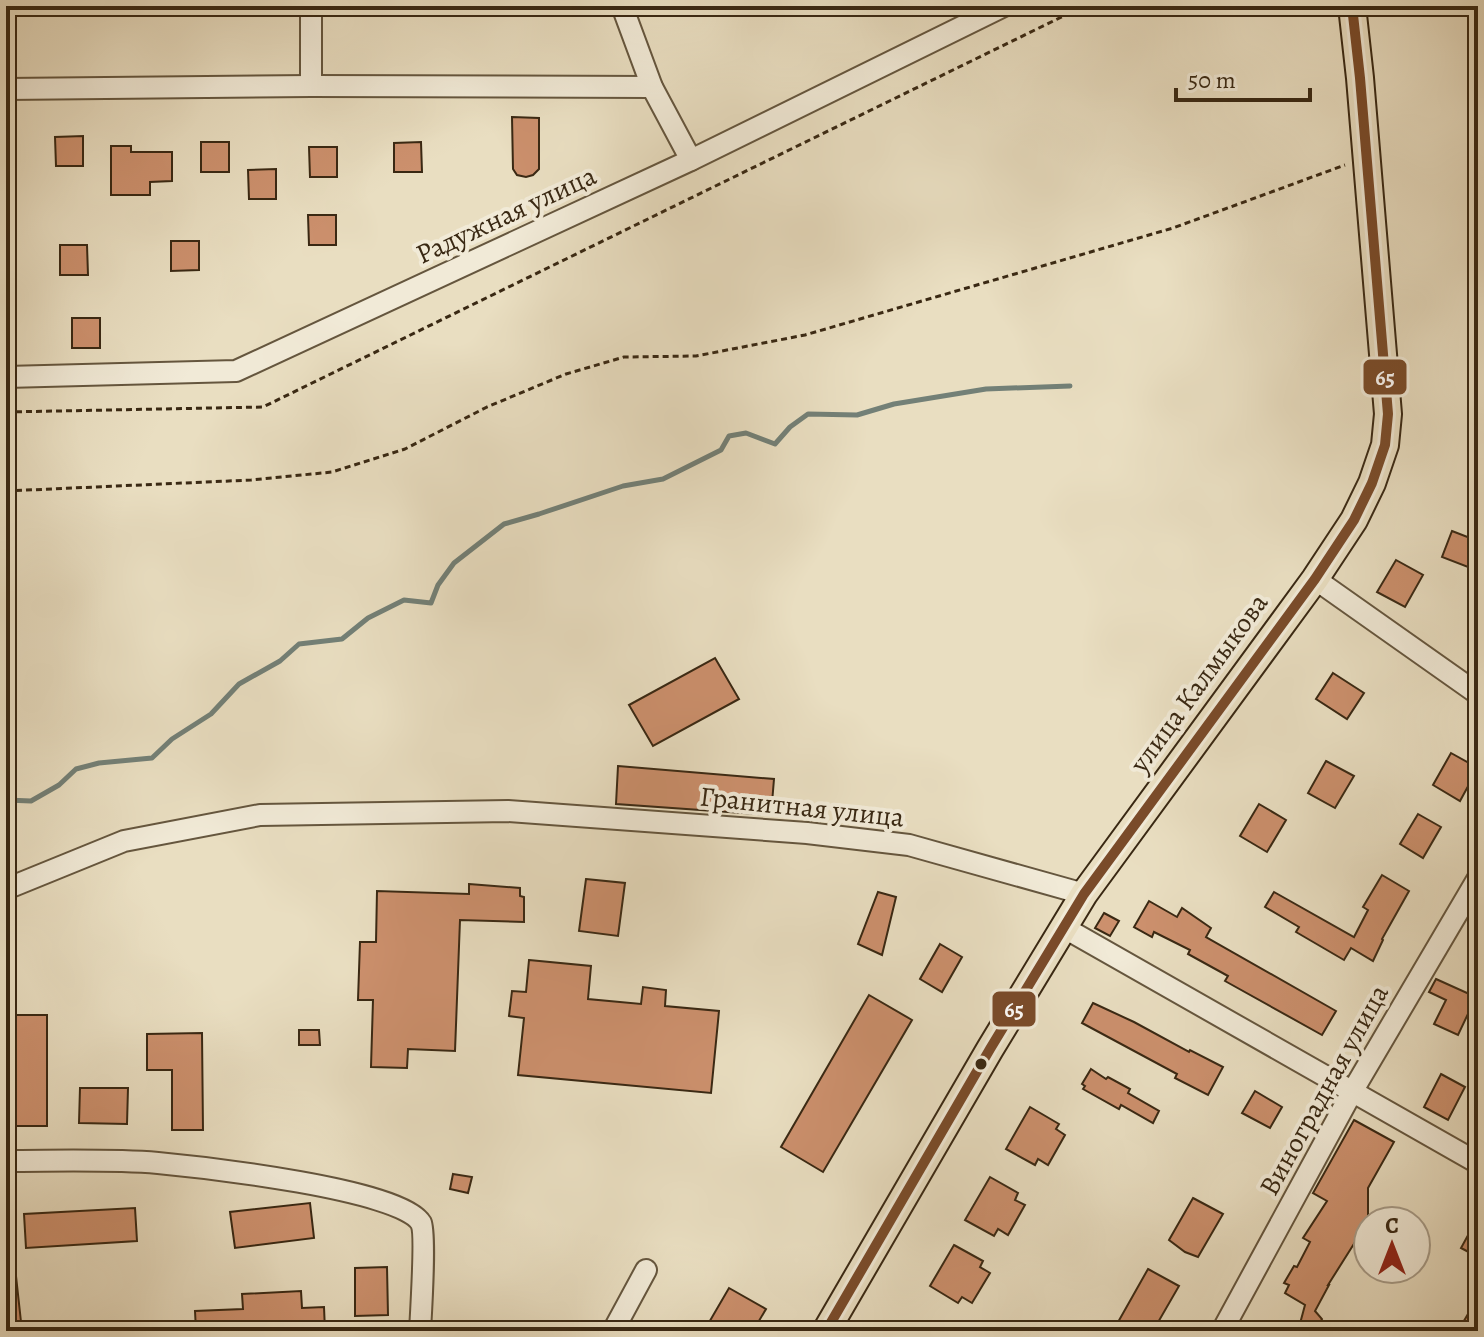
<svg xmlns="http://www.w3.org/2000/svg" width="1484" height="1337" font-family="Alegreya,serif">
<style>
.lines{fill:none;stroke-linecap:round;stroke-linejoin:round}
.stream{stroke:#738077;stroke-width:5}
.building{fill:#cc906d;stroke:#392813;stroke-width:2}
.minor-casing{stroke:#65563e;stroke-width:24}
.major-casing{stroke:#392813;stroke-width:30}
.path{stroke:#392813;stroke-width:3;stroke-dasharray:6 4;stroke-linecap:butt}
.minor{stroke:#f1ead7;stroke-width:20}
.major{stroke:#e9dec1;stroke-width:26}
.bus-1-casing{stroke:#f1ead7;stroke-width:16}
.bus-1{stroke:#7a4b2a;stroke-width:10}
.bus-dot{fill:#392813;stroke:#f1ead7;stroke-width:3}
.labels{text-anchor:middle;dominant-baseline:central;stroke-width:8;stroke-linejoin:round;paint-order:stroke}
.street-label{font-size:28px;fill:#392813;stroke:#f1ead7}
.line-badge{stroke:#f1ead7;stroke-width:3}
.badge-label{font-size:22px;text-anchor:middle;font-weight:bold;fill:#fff}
</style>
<rect width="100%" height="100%" fill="#e9dec1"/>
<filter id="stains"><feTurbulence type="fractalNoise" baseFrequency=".0025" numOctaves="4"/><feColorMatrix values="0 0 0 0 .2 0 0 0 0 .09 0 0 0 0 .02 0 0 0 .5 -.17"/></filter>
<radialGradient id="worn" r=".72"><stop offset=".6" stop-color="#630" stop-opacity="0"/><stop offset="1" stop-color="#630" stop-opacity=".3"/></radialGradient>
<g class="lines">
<polyline class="stream" points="6,800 31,801 59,785 76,769 99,763 152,758 172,739 211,714 239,684 280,661 299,644 342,639 368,618 404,600 431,603 438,585 454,563 504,524 539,514 623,486 663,479 721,450 729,436 746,433 775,444 790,427 808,414 857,415 894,404 986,389 1070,386"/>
</g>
<g class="building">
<polygon points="512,117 539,118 539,169 533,175 526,177 517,175 513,169"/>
<polygon points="83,136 83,166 56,166 55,137"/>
<rect x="201" y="142" width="28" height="30"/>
<polygon points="421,142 422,172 394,172 394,143"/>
<polygon points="111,146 131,146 131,152 172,152 172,181 150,182 150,195 111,195"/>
<polygon points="309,147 337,147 337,177 310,177"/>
<polygon points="276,169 276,199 249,199 248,170"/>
<polygon points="308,215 336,215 336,245 309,245"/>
<polygon points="171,241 199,241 199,270 171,271"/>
<polygon points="60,245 87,245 88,275 60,275"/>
<rect x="72" y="318" width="28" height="30"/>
<polygon points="1452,531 1478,541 1468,567 1442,557"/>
<polygon points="1396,560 1423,575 1405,607 1377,592"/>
<polygon points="715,658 739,699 653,746 629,705"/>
<polygon points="1333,673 1364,693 1347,719 1316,699"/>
<polygon points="1451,753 1478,768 1460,801 1433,785"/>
<polygon points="1326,761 1354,776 1335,808 1308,793"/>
<polygon points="618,766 774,779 771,815 616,804"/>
<polygon points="1259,804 1286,820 1267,852 1240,836"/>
<polygon points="1418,814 1441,827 1423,858 1400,844"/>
<polygon points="1382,875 1409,891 1382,939 1383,940 1373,961 1351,948 1344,960 1296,932 1299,927 1265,907 1274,892 1354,937 1368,910 1363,907"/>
<polygon points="586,879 625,883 618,936 579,931"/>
<polygon points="469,884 520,888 520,896 524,897 524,922 460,920 455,1051 408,1049 407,1068 371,1067 373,1000 358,1000 360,942 376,942 377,891 469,894"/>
<polygon points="878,892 896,897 882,955 858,944"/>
<polygon points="1149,901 1177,917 1182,908 1211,928 1206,937 1336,1011 1322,1035 1225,981 1228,976 1188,954 1190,950 1154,932 1152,937 1134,927"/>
<polygon points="1104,913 1119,921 1110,936 1095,928"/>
<polygon points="940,944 962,957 942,992 920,979"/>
<polygon points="529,960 591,966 588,999 641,1004 643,987 666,990 665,1006 719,1011 711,1093 518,1075 524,1018 509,1016 512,991 526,992"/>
<polygon points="1436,979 1476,997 1458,1035 1434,1024 1446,1000 1429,992"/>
<polygon points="869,995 912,1020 823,1172 781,1147"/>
<polygon points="1093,1003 1134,1022 1189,1052 1190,1050 1223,1067 1208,1095 1175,1078 1177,1074 1082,1023"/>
<polygon points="9,1015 47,1015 47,1126 10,1126"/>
<polygon points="299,1030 319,1030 320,1045 299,1045"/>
<polygon points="202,1033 203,1130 172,1130 172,1070 147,1070 147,1034"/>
<polygon points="1091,1069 1106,1079 1108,1077 1130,1089 1128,1093 1159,1111 1153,1123 1121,1105 1119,1109 1083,1089 1085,1086 1082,1084"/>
<polygon points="1441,1074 1465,1087 1448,1120 1424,1107"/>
<polygon points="80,1088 128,1088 127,1124 79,1123"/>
<polygon points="1255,1091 1282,1107 1270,1128 1242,1113"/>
<polygon points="1030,1107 1059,1124 1056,1129 1065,1135 1048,1165 1038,1159 1035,1165 1006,1149"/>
<polygon points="1354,1120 1394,1142 1368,1188 1368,1244 1357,1239 1328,1285 1329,1285 1315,1311 1322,1319 1315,1331 1298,1331 1305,1305 1285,1293 1289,1285 1284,1283 1294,1266 1297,1267 1310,1242 1303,1238 1327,1201 1313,1193"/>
<polygon points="453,1174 472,1177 468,1193 450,1189"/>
<polygon points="990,1177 1018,1193 1015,1200 1025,1205 1008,1235 998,1229 994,1236 965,1220"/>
<polygon points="1193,1198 1223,1214 1198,1257 1185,1252 1169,1240"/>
<polygon points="310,1203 314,1238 235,1248 230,1212"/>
<polygon points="135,1208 137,1241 26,1248 24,1214"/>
<polygon points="1478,1217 1478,1257 1461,1248"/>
<polygon points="954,1245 983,1261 980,1267 990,1273 972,1303 962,1297 958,1303 930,1286"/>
<polygon points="387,1267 388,1315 355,1316 355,1268"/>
<polygon points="1148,1269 1179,1286 1153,1331 1113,1331"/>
<polygon points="16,1276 22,1331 6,1331 6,1277"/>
<polygon points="729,1288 766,1309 753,1331 704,1331"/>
<polygon points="301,1291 302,1308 324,1307 325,1331 196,1331 195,1311 243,1309 242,1294"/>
<polygon points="1478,1297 1478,1331 1458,1331"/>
</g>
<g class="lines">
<defs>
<g id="minor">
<polyline points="622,6 652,87 691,160"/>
<polyline points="311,86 311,6"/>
<polyline points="6,89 311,86 652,87"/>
<polyline points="6,377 236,371 691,160 1004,6"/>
<polyline points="1315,579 1478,694"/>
<polyline points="6,889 124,841 260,815 508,811 807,833 909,845 1084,894"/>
<polyline points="1063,927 1478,1163"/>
<path d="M6,1161C56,1161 109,1159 158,1163C201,1167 402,1189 421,1223C426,1233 421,1313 420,1331"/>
<polyline points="613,1331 646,1270"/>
<polyline points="1222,1331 1352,1092 1478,878"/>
</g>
<polyline id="major" points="826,1331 990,1049 1084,894 1315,579 1354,520 1372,483 1385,445 1388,414 1360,78 1352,6"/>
</defs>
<use href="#minor" class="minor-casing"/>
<use href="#major" class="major-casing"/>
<g class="path">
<polyline points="6,412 263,407 1084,6"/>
<polyline points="6,491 251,480 332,472 405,449 487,407 566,374 624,357 696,356 805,335 1173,228 1345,165"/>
</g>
<use href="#minor" class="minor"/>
<use href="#major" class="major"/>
<defs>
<polyline id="bus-1" points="826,1331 990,1049 1084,894 1315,579 1354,520 1372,483 1385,445 1388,414 1360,78 1352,6"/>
</defs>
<use href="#bus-1" class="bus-1-casing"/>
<use href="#bus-1" class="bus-1"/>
</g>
<circle class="bus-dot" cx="981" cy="1064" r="7"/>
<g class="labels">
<g class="street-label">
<text transform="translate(506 215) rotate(-25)">Радужная улица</text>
<text transform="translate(1199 683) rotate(-54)">улица Калмыкова</text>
<text transform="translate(802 807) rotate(6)">Гранитная улица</text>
<text transform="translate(1324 1090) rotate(-61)">Виноградная улица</text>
</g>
</g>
<g class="line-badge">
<rect x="1362" y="358" width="46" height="38" rx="8" fill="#7a4b2a"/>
<rect x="991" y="990" width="46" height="38" rx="8" fill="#7a4b2a"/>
</g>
<g class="badge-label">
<text x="1385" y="385">65</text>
<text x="1014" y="1017">65</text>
</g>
<rect width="1484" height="1337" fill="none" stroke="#e9dec1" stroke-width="32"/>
<rect x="8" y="8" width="1468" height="1321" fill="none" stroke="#392813" stroke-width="4"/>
<rect x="16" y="16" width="1452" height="1305" fill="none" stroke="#392813" stroke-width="2"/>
<g transform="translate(1392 1245)"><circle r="38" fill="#f1ead7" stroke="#a79c89" stroke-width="2"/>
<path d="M0-6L14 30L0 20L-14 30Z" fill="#8f2418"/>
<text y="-12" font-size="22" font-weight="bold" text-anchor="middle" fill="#392813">С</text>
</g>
<path d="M1176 88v12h134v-12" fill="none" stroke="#392813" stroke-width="4"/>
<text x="1188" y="88" font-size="24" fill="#392813" stroke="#f1ead7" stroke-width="6" paint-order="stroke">50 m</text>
<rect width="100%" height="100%" filter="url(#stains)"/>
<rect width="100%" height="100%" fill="url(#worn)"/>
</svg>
